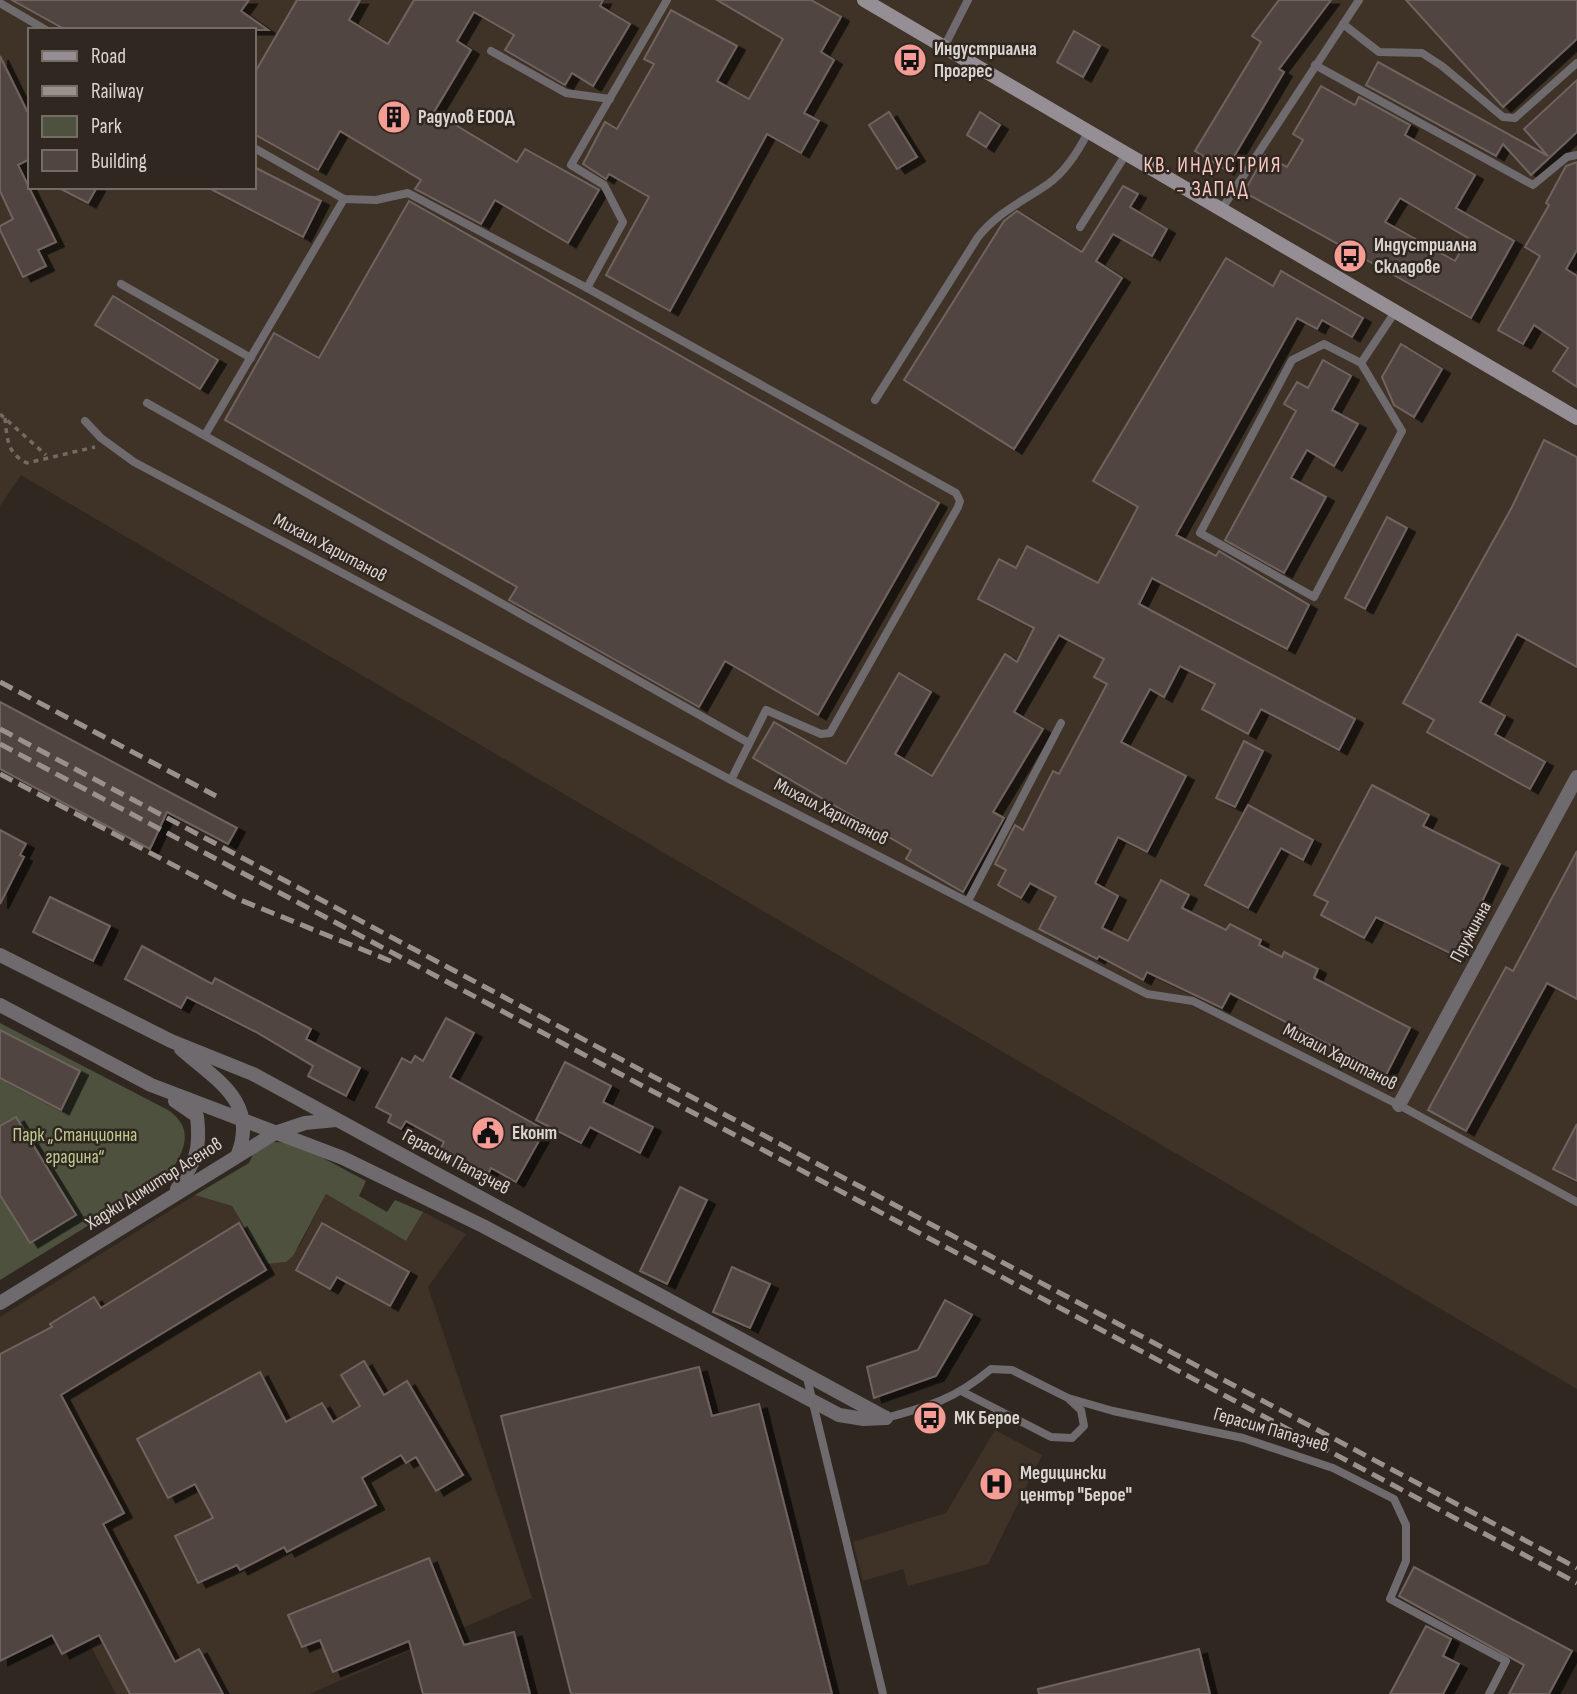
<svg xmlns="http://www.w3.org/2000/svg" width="1577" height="1694" font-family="'Sofia Sans Condensed',sans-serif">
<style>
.built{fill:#3e3326;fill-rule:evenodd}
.green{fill:#4d513e}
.building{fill:#514542;stroke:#70635f;stroke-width:2;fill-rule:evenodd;filter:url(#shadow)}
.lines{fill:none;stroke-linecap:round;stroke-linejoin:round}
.path{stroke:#726b64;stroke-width:3.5;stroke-dasharray:5 5;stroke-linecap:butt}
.lane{stroke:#6e6a6d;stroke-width:8}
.street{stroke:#6e6a6d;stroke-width:14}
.secondary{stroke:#958e94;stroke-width:14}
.rail{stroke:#99928c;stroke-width:5;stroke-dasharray:14 7;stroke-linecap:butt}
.labels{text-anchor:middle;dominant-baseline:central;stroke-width:5;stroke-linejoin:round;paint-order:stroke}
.poi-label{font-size:19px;font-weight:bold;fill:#dad4cf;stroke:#302820;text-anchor:start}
.street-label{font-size:19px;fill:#dad4cf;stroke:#302820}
.park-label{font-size:19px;fill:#c0cb92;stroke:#302820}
.neighbourhood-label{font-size:21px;letter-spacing:2px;fill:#fdc9c4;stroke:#302820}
</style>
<defs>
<filter id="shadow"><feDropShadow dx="8" dy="4.5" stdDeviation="0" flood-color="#0009"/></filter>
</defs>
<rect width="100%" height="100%" fill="#302820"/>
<g class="built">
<path d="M0,0H1577V1389L21,475L0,506ZM30,30H254V187H30Z"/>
<polygon points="326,1194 406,1241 423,1212 466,1234 428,1287 532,1598 309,1694 116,1694 0,1474 0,1317 195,1195 232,1206 267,1264 286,1262 301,1244"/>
<polygon points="995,1430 1042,1455 988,1564 908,1586 903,1569 863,1581 853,1542 946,1513"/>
</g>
<g class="green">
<path d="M0,1023L168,1110C197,1130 183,1154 167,1177L0,1280Z"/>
<polygon points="274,1142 295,1143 366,1181 359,1196 387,1212 395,1200 423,1212 406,1241 326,1194 293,1256 286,1262 267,1264 232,1206 195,1195 249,1163 256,1148"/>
</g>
<g class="building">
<polygon points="12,0 249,0 241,11 268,30 66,30"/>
<polygon points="297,0 360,0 349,20 388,44 414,0 603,0 600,6 630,24 593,86 572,73 565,85 505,50 514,35 474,12 457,41 471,50 434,112 517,162 525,149 599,190 568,243 495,200 481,224 415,189 421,180 340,131 318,170 254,134 254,74"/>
<polygon points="717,0 811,0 841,17 821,52 834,60 804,113 819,121 801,153 767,134 670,311 606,275 649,197 609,174 606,179 583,164 605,122 617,129 654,64 644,59 671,10 737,46 717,81 749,99 783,39"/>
<polygon points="1279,0 1331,0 1279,69 1284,72 1226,170 1195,151 1261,42 1252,36"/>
<polygon points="1406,0 1577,0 1577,39 1503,107"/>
<polygon points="1074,31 1100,46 1083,77 1057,62"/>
<polygon points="0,56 30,117 30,159 18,165 56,242 38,250 46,266 23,277 0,230 0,226 13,219 0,191"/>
<polygon points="1378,62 1548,156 1524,129 1577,80 1577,132 1531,175 1503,144 1496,156 1366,85"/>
<path d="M1321,86L1355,105L1359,97L1410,125L1405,135L1475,175L1456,208L1514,241L1471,318L1244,192L1265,155L1287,167L1303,140L1293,134ZM1400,198L1468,238L1455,261L1385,222Z"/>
<polygon points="889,112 917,157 897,169 869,125"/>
<polygon points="980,112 1000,125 986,147 967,135"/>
<polygon points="1577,162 1577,250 1566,269 1577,276 1577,387 1553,371 1568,348 1534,325 1523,344 1498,330 1540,256 1525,247 1549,205 1546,203 1566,166"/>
<polygon points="254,167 321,201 303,237 207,187 254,187"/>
<polygon points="1123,186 1138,194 1130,207 1167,229 1152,256 1113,234 1096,261 1122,278 1014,449 904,380 1004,221 1017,211 1082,252"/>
<polygon points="57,187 97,187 88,203"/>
<polygon points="409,201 939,503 818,715 725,661 699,707 509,600 517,587 225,420 274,333 319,358"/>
<polygon points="1226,258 1273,286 1281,271 1363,318 1352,337 1322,320 1317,329 1297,318 1176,535 1216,556 1219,551 1309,605 1287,649 1152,578 1139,604 1355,719 1339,750 1261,709 1248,734 1202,709 1215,684 1180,666 1164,697 1150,689 1121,742 1186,776 1147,852 1118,837 1095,883 1118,896 1102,928 1128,941 1161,880 1189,895 1182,908 1226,930 1230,924 1261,940 1259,945 1282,957 1284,952 1318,969 1314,978 1410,1028 1383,1081 1362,1071 1366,1064 1230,993 1222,1008 1147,972 1143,980 1099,956 1097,959 1039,929 1056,897 1030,883 1021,898 998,885 1006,870 995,864 1015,825 1023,830 1053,771 1059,774 1107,684 1094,677 1104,659 1059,635 1014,712 1043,729 993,812 1004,818 963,892 906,859 911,850 753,758 774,722 846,764 899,673 931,692 895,754 932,776 1005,654 1017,662 1034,628 978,599 999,559 1016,568 1027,546 1098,583 1138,507 1093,481"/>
<polygon points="113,296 218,360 200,389 95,325"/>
<polygon points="1401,344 1442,369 1414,417 1394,405 1382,377"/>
<polygon points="1323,360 1351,376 1332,410 1358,424 1334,466 1307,450 1291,478 1326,497 1284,573 1225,540 1296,411 1284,404 1297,382 1308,388"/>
<polygon points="1544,440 1577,457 1577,667 1517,634 1480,702 1505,716 1495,734 1545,762 1530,789 1427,732 1434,720 1403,703 1512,507"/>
<polygon points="1387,517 1407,528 1365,609 1345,598"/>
<polygon points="0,702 237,828 228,844 167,812 150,849 0,769"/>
<polygon points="1244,741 1263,751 1235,807 1216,798"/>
<polygon points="1372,785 1429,815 1423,826 1500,864 1456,956 1376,917 1364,938 1321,915 1328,902 1314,895"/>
<polygon points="1248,805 1313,840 1303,860 1281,848 1248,908 1205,885"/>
<polygon points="0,830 26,844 20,855 24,857 0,904"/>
<polygon points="1577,851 1577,999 1547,983 1466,1131 1428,1110 1506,967 1513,971"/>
<polygon points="50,897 110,926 93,961 33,932"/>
<polygon points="142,946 212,984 215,978 311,1029 306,1039 360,1068 346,1096 308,1076 313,1066 256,1032 187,997 181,1008 125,979"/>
<polygon points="446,1018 474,1033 450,1077 545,1130 516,1182 491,1168 485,1180 438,1153 444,1142 406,1121 401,1129 388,1122 391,1115 376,1107 402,1058 411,1063 415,1056 423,1061"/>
<polygon points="0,1030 80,1071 61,1110 0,1078"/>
<polygon points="565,1062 611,1086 603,1102 653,1127 640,1153 590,1127 581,1143 536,1120"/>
<polygon points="16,1117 76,1215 30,1243 0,1195 0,1126"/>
<polygon points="1577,1124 1577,1181 1553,1169"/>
<polygon points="680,1187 707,1200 667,1284 640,1271"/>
<polygon points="239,1223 266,1270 61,1395 124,1513 103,1524 175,1662 199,1649 223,1694 130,1694 99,1635 62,1654 52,1635 0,1661 0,1354 52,1327 50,1324 94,1297 101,1308"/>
<polygon points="322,1223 409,1272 390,1306 337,1277 330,1289 296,1270"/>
<polygon points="732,1267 770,1284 750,1328 713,1312"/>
<polygon points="945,1300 972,1315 936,1376 874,1398 867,1367 918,1350"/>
<polygon points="364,1361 384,1395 407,1381 463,1475 436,1491 416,1457 406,1463 401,1455 362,1478 376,1505 287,1552 284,1547 240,1570 237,1565 198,1583 175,1536 213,1518 195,1484 168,1498 137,1439 260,1372 286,1422 322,1403 333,1422 360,1406 341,1375"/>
<polygon points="699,1367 712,1416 759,1404 832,1694 571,1694 501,1416"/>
<polygon points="429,1558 464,1645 514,1632 530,1694 423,1694 409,1641 333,1672 320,1640 302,1647 288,1615"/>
<polygon points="1414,1567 1572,1651 1549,1694 1509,1694 1524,1665 1399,1596"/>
<polygon points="1426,1626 1451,1639 1443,1656 1459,1664 1443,1694 1390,1694"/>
<polygon points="1199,1649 1210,1694 1039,1694 1038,1689"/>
</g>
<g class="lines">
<g class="path">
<polyline points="0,414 46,455"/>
<path d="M5,418C7,438 7,454 27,463L95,447"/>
</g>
<g class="lane">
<polyline points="0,3 46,30"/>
<polyline points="1343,24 1379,52 1422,53 1442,66 1503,117 1515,118 1577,63"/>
<polyline points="944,47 968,0"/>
<polyline points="491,51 566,93 610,99"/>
<polyline points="1315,65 1533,185 1567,157 1577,155"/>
<polyline points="254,148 344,199 376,200 408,193 587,288 956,493 960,501 958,507 830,733 821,734 766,710 731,780"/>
<polyline points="1221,210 1359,0"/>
<polyline points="1080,227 1126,154"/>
<polyline points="121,284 251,358"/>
<polyline points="587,288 623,222 604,185 571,165 667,0"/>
<polyline points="1361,363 1402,431 1314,597 1200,533 1292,360 1324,344 1361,363 1395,312"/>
<path d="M875,400L978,237C998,212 1022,202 1048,184C1066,171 1078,152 1088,132"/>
<polyline points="147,403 749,743"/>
<polyline points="85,421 101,438 134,462 731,780 1147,994 1193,1001 1399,1105 1577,1202"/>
<polyline points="205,435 344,199"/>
<polyline points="968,901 1061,723"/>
<polyline points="807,1378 883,1694"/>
<polyline points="963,1392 1051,1437 1072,1438 1084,1426 1081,1410 1070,1400"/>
<path d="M886,1418C930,1406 955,1399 991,1369L1012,1370L1068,1398L1113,1411L1243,1438L1333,1468L1394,1499L1406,1525V1561L1390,1599L1506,1661L1489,1694"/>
</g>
<g class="street">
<polyline points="0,955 171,1041 253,1074 886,1418"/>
<polyline points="0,1005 151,1085 343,1158 483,1226 839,1415 864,1419 886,1418"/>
<path d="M181,1049C216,1080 258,1101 238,1154"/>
<path d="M175,1101L197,1116C201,1151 196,1160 177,1189"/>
<polyline points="1399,1105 1577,777"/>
<polyline points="0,1303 275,1133 305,1123 336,1120"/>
</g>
<polyline class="secondary" points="864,0 1577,418"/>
<g class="rail">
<polyline points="0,682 216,796"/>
<polyline points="0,729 1577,1568"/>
<polyline points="0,744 1577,1583"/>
<polyline points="0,774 238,899 393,962"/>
</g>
</g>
<defs>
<symbol id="bus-disc" viewBox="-11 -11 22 22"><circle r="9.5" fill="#f59c94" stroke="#302820"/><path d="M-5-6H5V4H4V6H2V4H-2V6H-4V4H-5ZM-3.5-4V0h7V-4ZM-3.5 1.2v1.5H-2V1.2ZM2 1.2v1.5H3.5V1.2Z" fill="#111"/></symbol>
<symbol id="building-disc" viewBox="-11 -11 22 22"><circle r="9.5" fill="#f59c94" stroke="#302820"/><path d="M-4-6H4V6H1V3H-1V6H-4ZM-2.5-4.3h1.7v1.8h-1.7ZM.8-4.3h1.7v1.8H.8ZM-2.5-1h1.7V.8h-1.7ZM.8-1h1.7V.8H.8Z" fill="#111"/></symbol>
<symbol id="civic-disc" viewBox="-11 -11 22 22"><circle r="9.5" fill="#f59c94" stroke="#302820"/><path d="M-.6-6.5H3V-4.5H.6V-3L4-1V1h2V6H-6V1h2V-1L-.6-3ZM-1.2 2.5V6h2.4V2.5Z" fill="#111"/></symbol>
<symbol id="hospital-disc" viewBox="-11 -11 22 22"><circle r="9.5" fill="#f59c94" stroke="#302820"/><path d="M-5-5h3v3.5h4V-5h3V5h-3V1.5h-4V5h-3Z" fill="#111"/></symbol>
</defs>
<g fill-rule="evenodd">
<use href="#bus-disc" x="891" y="41" width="38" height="38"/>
<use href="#building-disc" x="375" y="98" width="38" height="38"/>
<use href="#bus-disc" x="1331" y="237" width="38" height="38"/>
<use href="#civic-disc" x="469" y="1114" width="38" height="38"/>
<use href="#bus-disc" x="911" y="1399" width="38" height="38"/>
<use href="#hospital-disc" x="977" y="1465" width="38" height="38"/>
</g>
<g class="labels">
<g class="poi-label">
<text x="934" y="49">Индустриална<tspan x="934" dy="22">Прогрес</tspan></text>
<text x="418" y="117">Радулов ЕООД</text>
<text x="1374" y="245">Индустриална<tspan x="1374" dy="22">Складове</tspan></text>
<text x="512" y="1133">Еконт</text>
<text x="954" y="1418">МК Берое</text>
<text x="1020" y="1473">Медицински<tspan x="1020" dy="22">център "Берое"</tspan></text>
</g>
<g class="street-label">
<text transform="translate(330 548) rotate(28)">Михаил Хаританов</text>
<text transform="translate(831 812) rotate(27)">Михаил Хаританов</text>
<text transform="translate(1471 932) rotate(-62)">Пружинна</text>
<text transform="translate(1340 1057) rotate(27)">Михаил Хаританов</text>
<text transform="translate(456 1162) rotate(28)">Герасим Папазчев</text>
<text transform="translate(154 1184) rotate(-32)">Хаджи Димитър Асенов</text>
<text transform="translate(1271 1430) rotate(16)">Герасим Папазчев</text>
</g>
<g class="park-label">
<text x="75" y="1135">Парк „Станционна<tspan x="75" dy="22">градина“</tspan></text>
</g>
<g class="neighbourhood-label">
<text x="1213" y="165">КВ. ИНДУСТРИЯ<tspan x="1213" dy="24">- ЗАПАД</tspan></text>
</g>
</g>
<rect x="28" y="28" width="228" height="161" fill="#302820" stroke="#746d66" stroke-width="2"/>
<rect x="42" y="51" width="35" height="10" fill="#958e94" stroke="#746d66" stroke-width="2"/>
<text x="91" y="63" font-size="21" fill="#dad4cf">Road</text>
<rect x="42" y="86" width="35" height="10" fill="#99928c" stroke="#746d66" stroke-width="2"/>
<text x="91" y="98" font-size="21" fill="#dad4cf">Railway</text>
<rect x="42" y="116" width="35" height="21" fill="#4d513e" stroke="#746d66" stroke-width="2"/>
<text x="91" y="133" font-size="21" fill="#dad4cf">Park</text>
<rect x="42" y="150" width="35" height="21" fill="#514542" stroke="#746d66" stroke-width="2"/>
<text x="91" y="168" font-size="21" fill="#dad4cf">Building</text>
</svg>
